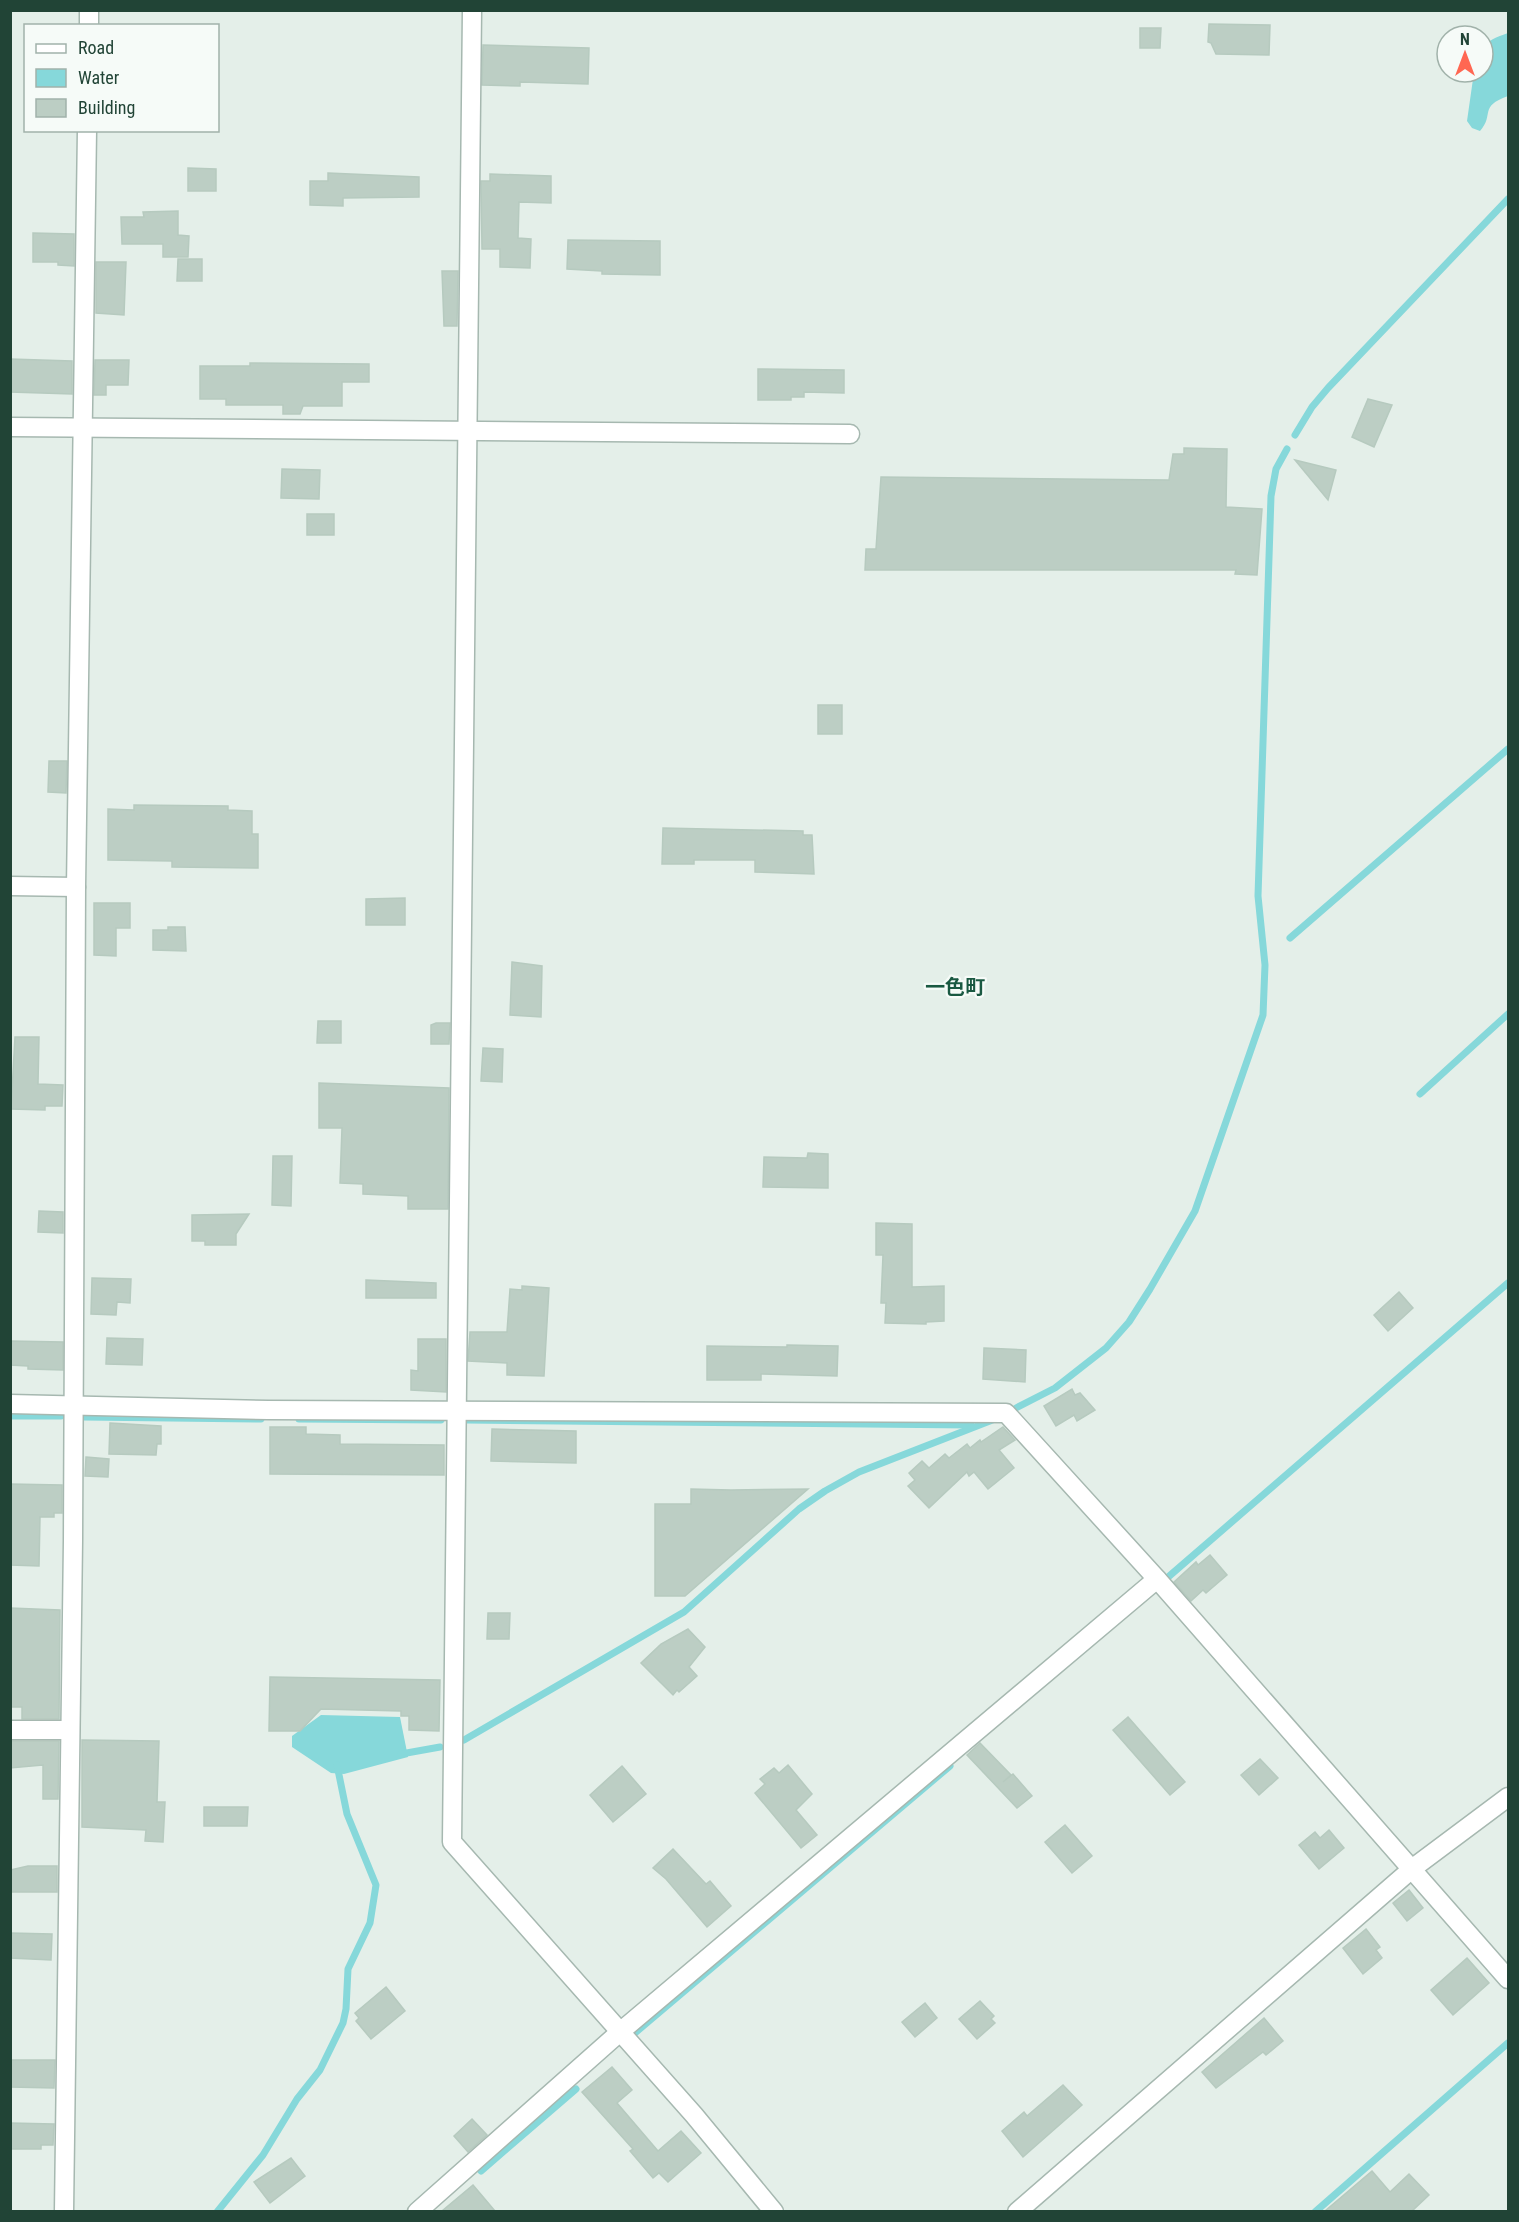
<svg xmlns="http://www.w3.org/2000/svg" width="1519" height="2222" font-family="'Roboto Condensed','Noto Sans JP',sans-serif">
<style>
.water{fill:#86d8da}
.lines{fill:none;stroke-linecap:round;stroke-linejoin:round}
.stream{stroke:#86d8da;stroke-width:7}
.building{fill:#bccec4;stroke:#b6cabf;stroke-width:1.5}
.minor-casing{stroke:#a6b8b0;stroke-width:21}
.minor{stroke:#fff;stroke-width:18}
.labels{text-anchor:middle;dominant-baseline:central;stroke-width:4.5;stroke-linejoin:round;paint-order:stroke}
.quarter-label{font-size:20px;font-weight:bold;fill:#1a5942;stroke:#f6fbf8}
</style>
<rect width="100%" height="100%" fill="#e4efe9"/>
<g class="water">
<path d="M1508,33V96C1478,107 1495,114 1480,131L1472,128L1467,121L1474,72H1483C1483,43 1481,43 1508,33Z"/>
<polygon points="321,1715 400,1717 408,1757 344,1774 331,1773 292,1747 292,1736"/>
</g>
<g class="lines">
<g class="stream">
<polyline points="1295,435 1312,407 1328,388 1508,199"/>
<polyline points="1290,938 1508,749"/>
<polyline points="1420,1094 1508,1014"/>
<polyline points="1016,1408 1055,1388 1106,1348 1129,1322 1150,1289 1195,1211 1263,1015 1265,965 1258,896 1271,496 1276,469 1287,449"/>
<polyline points="10,1416 61,1416"/>
<polyline points="83,1417 261,1419"/>
<polyline points="299,1419 441,1420"/>
<polyline points="467,1420 971,1425"/>
<polyline points="1167,1578 1508,1283"/>
<polyline points="464,1740 684,1612 799,1509 825,1491 859,1472 995,1419"/>
<polyline points="401,1754 440,1747"/>
<polyline points="629,2038 950,1766"/>
<polyline points="481,2171 576,2089"/>
<polyline points="217,2212 263,2155 297,2099 320,2070 343,2023 346,2009 348,1969 370,1923 376,1885 347,1814 337,1765"/>
<polyline points="1315,2212 1508,2043"/>
</g>
</g>
<g class="building">
<polygon points="1209,24 1270,25 1269,55 1216,54 1211,43 1208,42"/>
<polygon points="1140,28 1161,28 1160,48 1140,48"/>
<polygon points="483,45 589,48 588,84 520,82 520,86 482,85"/>
<polygon points="188,168 216,169 216,191 188,191"/>
<polygon points="328,173 419,177 419,197 343,198 343,206 310,205 310,181 328,181"/>
<polygon points="490,174 551,176 551,203 519,202 518,238 531,239 530,268 500,267 500,249 482,249 481,181 490,181"/>
<polygon points="178,211 178,235 189,236 188,257 163,257 163,244 122,244 121,217 144,217 143,212"/>
<polygon points="33,233 74,234 74,266 58,265 58,262 33,262"/>
<polygon points="568,240 660,241 660,275 602,274 602,271 567,269"/>
<polygon points="178,259 202,259 202,281 177,281"/>
<polygon points="96,262 126,262 124,315 96,313"/>
<polygon points="442,271 458,271 457,326 444,326"/>
<polygon points="10,359 72,361 72,394 10,392"/>
<polygon points="95,360 129,360 128,385 106,385 106,395 94,395"/>
<polygon points="250,363 369,364 369,382 342,382 342,406 303,406 300,414 283,414 283,405 226,405 226,399 200,399 200,366 250,366"/>
<polygon points="758,369 844,370 844,393 804,392 804,397 791,397 791,400 758,400"/>
<polygon points="1368,399 1392,405 1374,447 1352,437"/>
<polygon points="1184,448 1227,449 1226,507 1262,509 1257,575 1235,574 1236,570 865,570 866,549 876,549 881,477 1169,480 1173,454 1184,454"/>
<polygon points="1295,460 1336,470 1328,500"/>
<polygon points="282,469 320,470 319,499 281,498"/>
<rect x="307" y="514" width="27" height="21"/>
<rect x="818" y="705" width="24" height="29"/>
<polygon points="49,761 67,761 66,793 48,792"/>
<polygon points="134,805 228,806 228,810 252,811 252,834 258,834 258,868 172,867 172,861 108,860 108,809 134,810"/>
<polygon points="663,828 803,831 803,835 812,835 814,874 755,872 755,860 694,860 694,864 662,864"/>
<polygon points="405,898 405,925 366,925 366,899"/>
<polygon points="94,903 130,903 130,928 116,928 116,956 94,955"/>
<polygon points="168,927 185,927 186,951 153,950 153,930 168,930"/>
<polygon points="512,962 542,966 541,1017 510,1015"/>
<polygon points="318,1021 341,1021 341,1043 317,1043"/>
<polygon points="436,1023 450,1023 449,1044 431,1044 431,1025"/>
<polygon points="15,1037 39,1037 38,1084 63,1085 62,1106 45,1106 45,1110 11,1109"/>
<polygon points="483,1048 503,1049 502,1082 481,1081"/>
<polygon points="319,1083 449,1088 448,1209 408,1209 408,1196 363,1194 363,1184 340,1183 342,1128 319,1128"/>
<polygon points="808,1153 828,1154 828,1188 763,1187 764,1157 807,1158"/>
<polygon points="273,1156 292,1156 291,1206 272,1205"/>
<polygon points="39,1211 63,1212 63,1233 38,1232"/>
<polygon points="249,1214 236,1234 236,1245 205,1245 205,1241 192,1241 192,1215"/>
<polygon points="876,1223 912,1224 912,1287 944,1286 944,1321 926,1322 926,1324 885,1323 886,1303 881,1303 883,1255 876,1255"/>
<polygon points="92,1278 131,1279 130,1303 117,1302 116,1315 91,1314"/>
<polygon points="366,1280 436,1283 436,1298 366,1298"/>
<polygon points="522,1286 549,1288 544,1376 507,1375 507,1363 468,1361 470,1332 507,1332 510,1289 522,1290"/>
<polygon points="1399,1292 1413,1308 1388,1331 1374,1315"/>
<polygon points="107,1338 143,1339 142,1365 106,1364"/>
<polygon points="418,1339 446,1339 446,1392 411,1390 411,1370 418,1371"/>
<polygon points="10,1341 63,1342 63,1370 28,1369 28,1366 10,1365"/>
<polygon points="787,1345 838,1346 837,1376 761,1374 761,1380 707,1380 707,1346 787,1347"/>
<polygon points="984,1348 1026,1350 1025,1382 983,1379"/>
<polygon points="1072,1389 1075,1395 1080,1393 1095,1410 1077,1421 1074,1415 1056,1426 1044,1406"/>
<polygon points="110,1423 161,1426 161,1444 157,1444 156,1455 109,1454"/>
<polygon points="270,1427 306,1427 306,1434 340,1435 340,1444 444,1445 444,1475 270,1474"/>
<polygon points="1003,1427 1015,1440 999,1450 1014,1468 988,1489 974,1472 969,1476 967,1472 929,1508 908,1486 915,1480 909,1473 922,1461 929,1468 945,1454 949,1458 967,1444 970,1448 980,1440 981,1442"/>
<polygon points="492,1429 576,1431 576,1463 491,1461"/>
<polygon points="86,1457 109,1459 108,1477 85,1476"/>
<polygon points="10,1484 62,1485 62,1513 54,1513 54,1517 40,1517 39,1566 10,1565"/>
<polygon points="691,1489 731,1490 808,1489 685,1596 655,1596 655,1504 691,1504"/>
<polygon points="1210,1555 1227,1575 1206,1593 1203,1590 1191,1601 1174,1582 1196,1562 1198,1565"/>
<polygon points="10,1608 60,1610 59,1719 22,1719 22,1707 10,1707"/>
<polygon points="488,1613 510,1613 509,1639 487,1639"/>
<polygon points="688,1629 705,1647 689,1667 697,1676 679,1692 677,1690 673,1695 641,1663 661,1644"/>
<polygon points="270,1677 440,1680 439,1731 409,1730 409,1716 401,1716 401,1711 321,1709 300,1731 269,1731"/>
<polygon points="1128,1717 1185,1782 1170,1795 1113,1730"/>
<polygon points="82,1740 159,1741 157,1802 165,1802 163,1842 145,1841 146,1830 82,1827"/>
<polygon points="10,1741 59,1741 58,1799 43,1799 43,1765 10,1768"/>
<polygon points="980,1743 1011,1775 1003,1782 1013,1774 1032,1796 1017,1808 967,1755"/>
<polygon points="1260,1759 1278,1778 1259,1795 1241,1775"/>
<polygon points="788,1765 812,1794 796,1810 817,1835 801,1848 755,1793 765,1784 760,1779 774,1768 779,1773"/>
<polygon points="622,1766 646,1794 613,1822 590,1795"/>
<polygon points="204,1807 248,1807 247,1826 204,1826"/>
<polygon points="1065,1825 1092,1856 1072,1873 1045,1842"/>
<polygon points="1329,1830 1344,1848 1319,1869 1299,1845 1315,1832 1320,1838"/>
<polygon points="673,1849 706,1884 710,1881 731,1906 707,1927 666,1879 653,1868"/>
<polygon points="28,1866 57,1866 57,1892 10,1892 10,1870"/>
<polygon points="1409,1890 1423,1908 1407,1921 1393,1903"/>
<polygon points="1366,1929 1380,1947 1376,1950 1382,1958 1363,1974 1343,1948"/>
<polygon points="10,1933 52,1934 51,1960 10,1958"/>
<polygon points="1467,1958 1489,1983 1453,2015 1431,1990"/>
<polygon points="386,1987 405,2011 371,2039 356,2021 359,2018 355,2013"/>
<polygon points="980,2001 994,2016 991,2019 995,2023 977,2039 959,2019"/>
<polygon points="925,2003 937,2018 915,2037 902,2022"/>
<polygon points="1264,2018 1283,2041 1266,2055 1263,2052 1216,2088 1202,2072"/>
<polygon points="10,2060 55,2060 54,2088 10,2087"/>
<polygon points="612,2067 632,2090 617,2103 658,2151 681,2131 701,2153 668,2182 659,2173 653,2178 630,2151 633,2149 582,2092"/>
<polygon points="1063,2085 1082,2105 1023,2157 1002,2131 1024,2112 1027,2116"/>
<polygon points="472,2119 487,2135 468,2152 454,2136"/>
<polygon points="10,2123 54,2124 53,2145 41,2145 41,2149 10,2149"/>
<polygon points="291,2158 305,2176 270,2203 254,2182"/>
<polygon points="1372,2171 1390,2192 1409,2174 1429,2195 1412,2211 1325,2211"/>
<polygon points="473,2185 495,2211 442,2211"/>
</g>
<g class="lines">
<defs>
<g id="minor">
<polyline points="472,10 452,1842 694,2115 774,2212"/>
<polyline points="89,26 89,10"/>
<polyline points="10,427 850,434"/>
<polyline points="10,886 76,887"/>
<polyline points="10,1404 268,1410 1006,1413 1157,1579 1508,1979"/>
<polyline points="10,1730 70,1730"/>
<polyline points="64,2212 73,1541 76,887 87,130"/>
<polyline points="417,2212 620,2032 1157,1579"/>
<polyline points="1017,2212 1413,1868 1508,1797"/>
</g>
</defs>
<use href="#minor" class="minor-casing"/>
<use href="#minor" class="minor"/>
</g>
<g class="labels">
<g class="quarter-label">
<text x="955" y="987">一色町</text>
</g>
</g>
<rect width="1519" height="2222" fill="none" stroke="#214436" stroke-width="24"/>
<rect x="24" y="24" width="195" height="108" fill="#f6fbf8" stroke="#a1b2aa" stroke-width="1.5"/>
<rect x="36" y="44" width="30" height="9" fill="#ffffff" stroke="#a1b2aa" stroke-width="1.5"/>
<text x="78" y="54" font-size="18" fill="#214436">Road</text>
<rect x="36" y="69" width="30" height="18" fill="#86d8da" stroke="#a1b2aa" stroke-width="1.5"/>
<text x="78" y="84" font-size="18" fill="#214436">Water</text>
<rect x="36" y="99" width="30" height="18" fill="#bccec4" stroke="#a1b2aa" stroke-width="1.5"/>
<text x="78" y="114" font-size="18" fill="#214436">Building</text>
<g transform="translate(1465 54)"><circle r="28" fill="#f6fbf8" stroke="#a1b2aa" stroke-width="1.5"/>
<path d="M0-4.5L10 22L0 15L-10 22Z" fill="#ff6752"/>
<text y="-9" font-size="16" font-weight="bold" text-anchor="middle" fill="#214436">N</text>
</g>
</svg>
